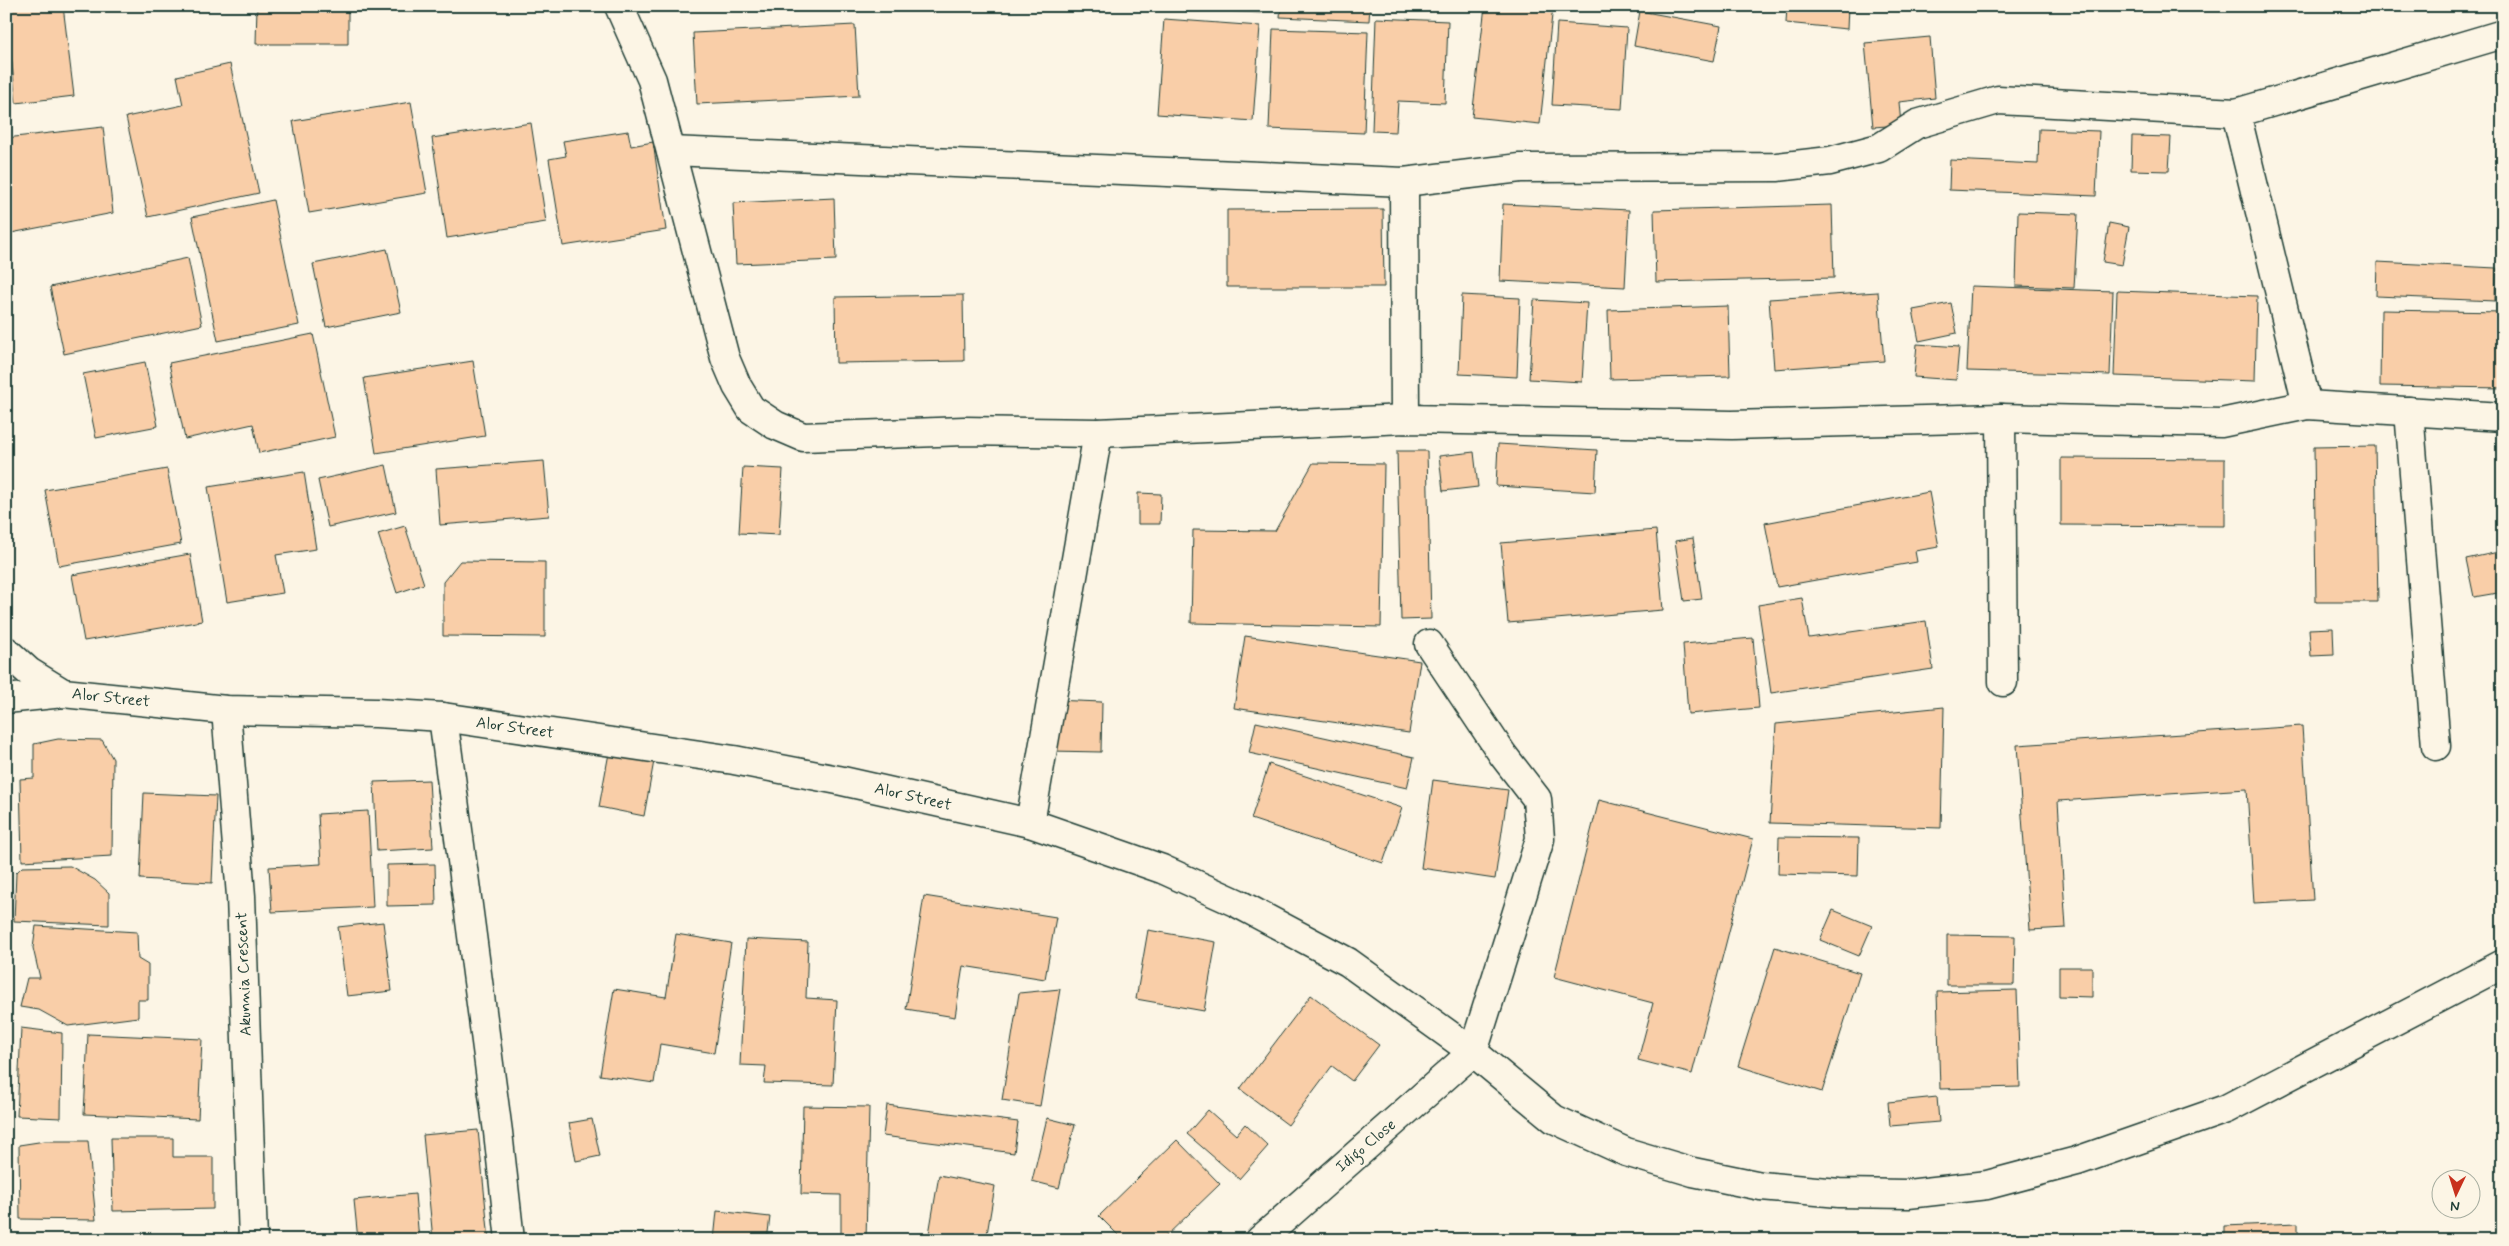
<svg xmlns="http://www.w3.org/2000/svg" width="2509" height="1246" font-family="Mynerve,sans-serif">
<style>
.building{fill:#f9cea8;stroke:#1f3d34}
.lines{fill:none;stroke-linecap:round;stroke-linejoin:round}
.minor-casing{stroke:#1f3d34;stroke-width:31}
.minor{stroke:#fcf5e5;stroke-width:28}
.labels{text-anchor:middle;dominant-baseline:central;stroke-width:5;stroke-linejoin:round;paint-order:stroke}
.street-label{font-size:16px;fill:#1f3d34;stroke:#fcf5e5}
</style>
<rect width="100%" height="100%" fill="#fcf5e5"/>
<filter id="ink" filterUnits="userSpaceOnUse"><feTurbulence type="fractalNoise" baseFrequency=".02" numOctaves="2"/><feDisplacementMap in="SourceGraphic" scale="10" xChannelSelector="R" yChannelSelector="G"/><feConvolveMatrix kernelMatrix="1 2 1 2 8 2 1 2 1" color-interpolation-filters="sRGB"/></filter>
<g filter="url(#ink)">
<g class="building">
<polygon points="6,6 63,6 74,96 16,103"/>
<polygon points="257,6 348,6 348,44 256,44"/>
<polygon points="1161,6 1261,6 1261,13 1161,8"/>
<polygon points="1281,6 1370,6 1369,21 1280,17"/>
<polygon points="1485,6 1553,6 1540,124 1472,117"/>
<polygon points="1787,6 1848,6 1847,29 1786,23"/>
<polygon points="1640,11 1721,26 1714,61 1634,46"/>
<polygon points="1376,18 1448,21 1445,103 1398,101 1396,132 1372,131"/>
<polygon points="1164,19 1260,26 1253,121 1157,114"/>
<polygon points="1557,23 1627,28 1622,109 1552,105"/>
<polygon points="855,25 859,96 697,104 693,33"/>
<polygon points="1273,29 1368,32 1364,133 1269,129"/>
<polygon points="1930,37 1935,98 1899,102 1901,125 1873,127 1865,43"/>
<polygon points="230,64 259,193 148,217 126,117 183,105 177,76"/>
<polygon points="411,102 427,193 309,213 293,121"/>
<polygon points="531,123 546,222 447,238 432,138"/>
<polygon points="103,127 113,213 6,234 6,138"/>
<polygon points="2039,129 2099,131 2096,196 1949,190 1950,160 2038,164"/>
<polygon points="628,131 631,146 653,142 666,230 563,246 549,159 566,156 563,141"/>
<polygon points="2132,136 2171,137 2169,171 2131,170"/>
<polygon points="834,198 836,260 736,264 733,203"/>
<polygon points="273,200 299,325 218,341 192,217"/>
<polygon points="1503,204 1629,210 1625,287 1500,281"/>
<polygon points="1832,205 1834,278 1656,282 1654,210"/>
<polygon points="1383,209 1384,287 1227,287 1227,210"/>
<polygon points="2018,212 2078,214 2074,288 2016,286"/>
<polygon points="2109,223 2129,227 2122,265 2103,262"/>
<polygon points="387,249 401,312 326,327 313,264"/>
<polygon points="188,258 202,325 64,354 50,287"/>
<polygon points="2377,262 2496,268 2495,301 2376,296"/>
<polygon points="1971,286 2113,291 2110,375 1967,371"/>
<polygon points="2117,291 2257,296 2255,381 2114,376"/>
<polygon points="1878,292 1884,361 1774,369 1769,299"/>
<polygon points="963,295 964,361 836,363 835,297"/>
<polygon points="1462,295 1520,298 1517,377 1459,374"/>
<polygon points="1534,300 1587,303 1582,382 1529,379"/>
<polygon points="1951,303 1957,333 1919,341 1913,310"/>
<polygon points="1728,306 1730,376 1610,379 1608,310"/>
<polygon points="2381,310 2503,312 2503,388 2380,386"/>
<polygon points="313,334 335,437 259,453 253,424 185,439 169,363"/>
<polygon points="1917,344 1959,347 1956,380 1914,377"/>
<polygon points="473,361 485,436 376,453 364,378"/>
<polygon points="145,362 158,426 96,438 83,374"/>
<polygon points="1498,444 1597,450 1595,492 1496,486"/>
<polygon points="2375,446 2378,602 2316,602 2314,447"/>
<polygon points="1397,451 1427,451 1431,619 1401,620"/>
<polygon points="1474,452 1478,487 1443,491 1439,456"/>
<polygon points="2061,458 2225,459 2225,526 2061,525"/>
<polygon points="544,461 549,516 440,525 436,469"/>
<polygon points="1313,463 1384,464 1381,627 1191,623 1193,530 1275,531"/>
<polygon points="386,465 396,512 328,527 318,480"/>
<polygon points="743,467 783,469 779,535 739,533"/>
<polygon points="167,469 181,544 59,566 45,490"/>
<polygon points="304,472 316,549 276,555 283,593 227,602 208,487"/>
<polygon points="1929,492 1939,547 1915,551 1917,562 1777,587 1765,523"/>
<polygon points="1138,493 1161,494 1160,524 1138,524"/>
<polygon points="405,526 424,584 397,593 378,534"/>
<polygon points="1656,530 1663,610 1508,623 1501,543"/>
<polygon points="1693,538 1702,599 1684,601 1675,541"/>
<polygon points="2503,551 2503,592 2474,597 2466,559"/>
<polygon points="190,554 202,621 84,641 72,575"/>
<polygon points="460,561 545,562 545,637 443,636 443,582"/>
<polygon points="1802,598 1809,638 1926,621 1933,669 1771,693 1758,605"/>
<polygon points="2333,628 2334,655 2311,656 2309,629"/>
<polygon points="1245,636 1420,661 1409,733 1234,708"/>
<polygon points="1753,638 1759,708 1688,714 1683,644"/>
<polygon points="1052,700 1102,702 1101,752 1051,751"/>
<polygon points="1944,707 1941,828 1770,823 1776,724"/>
<polygon points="1256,722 1414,757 1407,788 1249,753"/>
<polygon points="2302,726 2313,900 2254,903 2247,789 2058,801 2066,928 2030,930 2017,745"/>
<polygon points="58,739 102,740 113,759 112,856 22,861 20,779 34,778 34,744"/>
<polygon points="609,753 654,761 644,816 599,807"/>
<polygon points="1269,764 1402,808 1383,863 1251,819"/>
<polygon points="429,780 433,848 377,851 374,782"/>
<polygon points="1433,780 1508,790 1495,879 1421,868"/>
<polygon points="144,793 216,796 212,883 140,879"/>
<polygon points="1599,800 1753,839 1692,1074 1638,1060 1653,1003 1554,977"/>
<polygon points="368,811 373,907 272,912 269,867 321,864 318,814"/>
<polygon points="1779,837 1859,838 1858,876 1778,874"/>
<polygon points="435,864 436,905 387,906 387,865"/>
<polygon points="70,866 95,880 109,893 109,925 14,921 16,873 22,867"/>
<polygon points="924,896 1056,917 1045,979 963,966 955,1017 906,1009"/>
<polygon points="1833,910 1872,926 1859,956 1820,940"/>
<polygon points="383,922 392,991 347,996 338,927"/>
<polygon points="36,926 137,932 138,959 148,965 148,1000 138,1000 138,1017 68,1026 39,1010 20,1007 27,978 40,978 33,948"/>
<polygon points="1148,930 1216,942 1204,1011 1136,999"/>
<polygon points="676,934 731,943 714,1053 660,1044 654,1083 600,1075 614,989 666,997"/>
<polygon points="1947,935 2015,936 2014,985 1947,985"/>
<polygon points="746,939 808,942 806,998 837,1000 833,1085 764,1083 766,1066 740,1065"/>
<polygon points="1775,947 1860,973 1822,1092 1738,1066"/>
<polygon points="2059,967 2092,967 2092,997 2059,996"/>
<polygon points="1060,989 1040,1106 1002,1100 1019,993"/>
<polygon points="2017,990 2020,1087 1940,1089 1937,992"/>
<polygon points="1311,995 1379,1045 1352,1081 1332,1066 1288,1125 1240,1089"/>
<polygon points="21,1028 62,1033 61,1118 17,1116"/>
<polygon points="88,1034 202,1039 198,1119 84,1114"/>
<polygon points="1937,1097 1939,1122 1890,1126 1888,1102"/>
<polygon points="887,1105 1018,1122 1014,1153 883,1136"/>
<polygon points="803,1106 869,1107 866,1240 841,1240 841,1195 801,1194"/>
<polygon points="1208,1110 1236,1135 1245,1124 1268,1146 1239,1179 1187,1134"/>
<polygon points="1047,1118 1075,1125 1059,1188 1032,1181"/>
<polygon points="592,1119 600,1156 576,1161 569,1123"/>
<polygon points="478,1130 489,1240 433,1240 423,1135"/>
<polygon points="111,1138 173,1138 173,1157 213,1157 213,1209 113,1211"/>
<polygon points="1177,1140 1220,1184 1162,1240 1123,1240 1099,1216"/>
<polygon points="45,1141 88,1141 96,1220 20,1219 19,1145"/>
<polygon points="939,1175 995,1186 986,1240 928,1240"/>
<polygon points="415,1194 419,1240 358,1240 354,1200"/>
<polygon points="717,1211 770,1217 767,1240 714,1240"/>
<polygon points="2298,1223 2298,1240 2224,1240 2224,1226"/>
</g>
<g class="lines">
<defs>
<g id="minor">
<polyline points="619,6 652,80 725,358 737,386 751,409 775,425 803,437 964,431 1098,433 1405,419 1732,425 2001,418 2221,423 2307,405 2503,417"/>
<polyline points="2236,113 2307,405"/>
<polyline points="671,151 1404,182 1520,168 1777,167 1830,161 1879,148 1917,124 1998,100 2236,113 2503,34"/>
<polyline points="1404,182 1405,419"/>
<polyline points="2409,411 2436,746"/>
<polyline points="2001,418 2003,682"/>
<polyline points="6,651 29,672 63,693 226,710 376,713 443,717 734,760 838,780 1030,823 1162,869 1237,903 1348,962 1473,1052 1554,1119 1626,1152 1693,1172 1761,1186 1839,1193 1908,1194 1987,1185 2077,1161 2226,1109 2503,964"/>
<polyline points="6,699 63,693"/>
<polyline points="226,710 241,896 253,1240"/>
<polyline points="443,717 498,1132 510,1240"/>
<polyline points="1030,823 1098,433"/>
<polyline points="1260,1240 1473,1052 1540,839 1537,799 1503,755 1429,644"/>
</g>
</defs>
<use href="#minor" class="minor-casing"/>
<use href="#minor" class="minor"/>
</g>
</g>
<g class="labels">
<g class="street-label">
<text transform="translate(111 698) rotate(6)">Alor Street</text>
<text transform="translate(515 728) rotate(8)">Alor Street</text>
<text transform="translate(913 797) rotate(13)">Alor Street</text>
<text transform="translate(244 974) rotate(-92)">Akunnia Crescent</text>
<text transform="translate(1366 1146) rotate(-40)">Idigo Close</text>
</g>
</g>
<rect width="2509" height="1246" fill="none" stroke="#fcf5e5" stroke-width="25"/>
<rect x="12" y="12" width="2484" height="1221" fill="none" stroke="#1f3d34" stroke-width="2" filter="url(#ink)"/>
<g transform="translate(2456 1194) rotate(184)"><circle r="24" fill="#fcf5e5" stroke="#a4ab9e"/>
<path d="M0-4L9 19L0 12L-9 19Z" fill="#c8321e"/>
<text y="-8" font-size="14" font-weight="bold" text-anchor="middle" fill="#1f3d34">N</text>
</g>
</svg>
